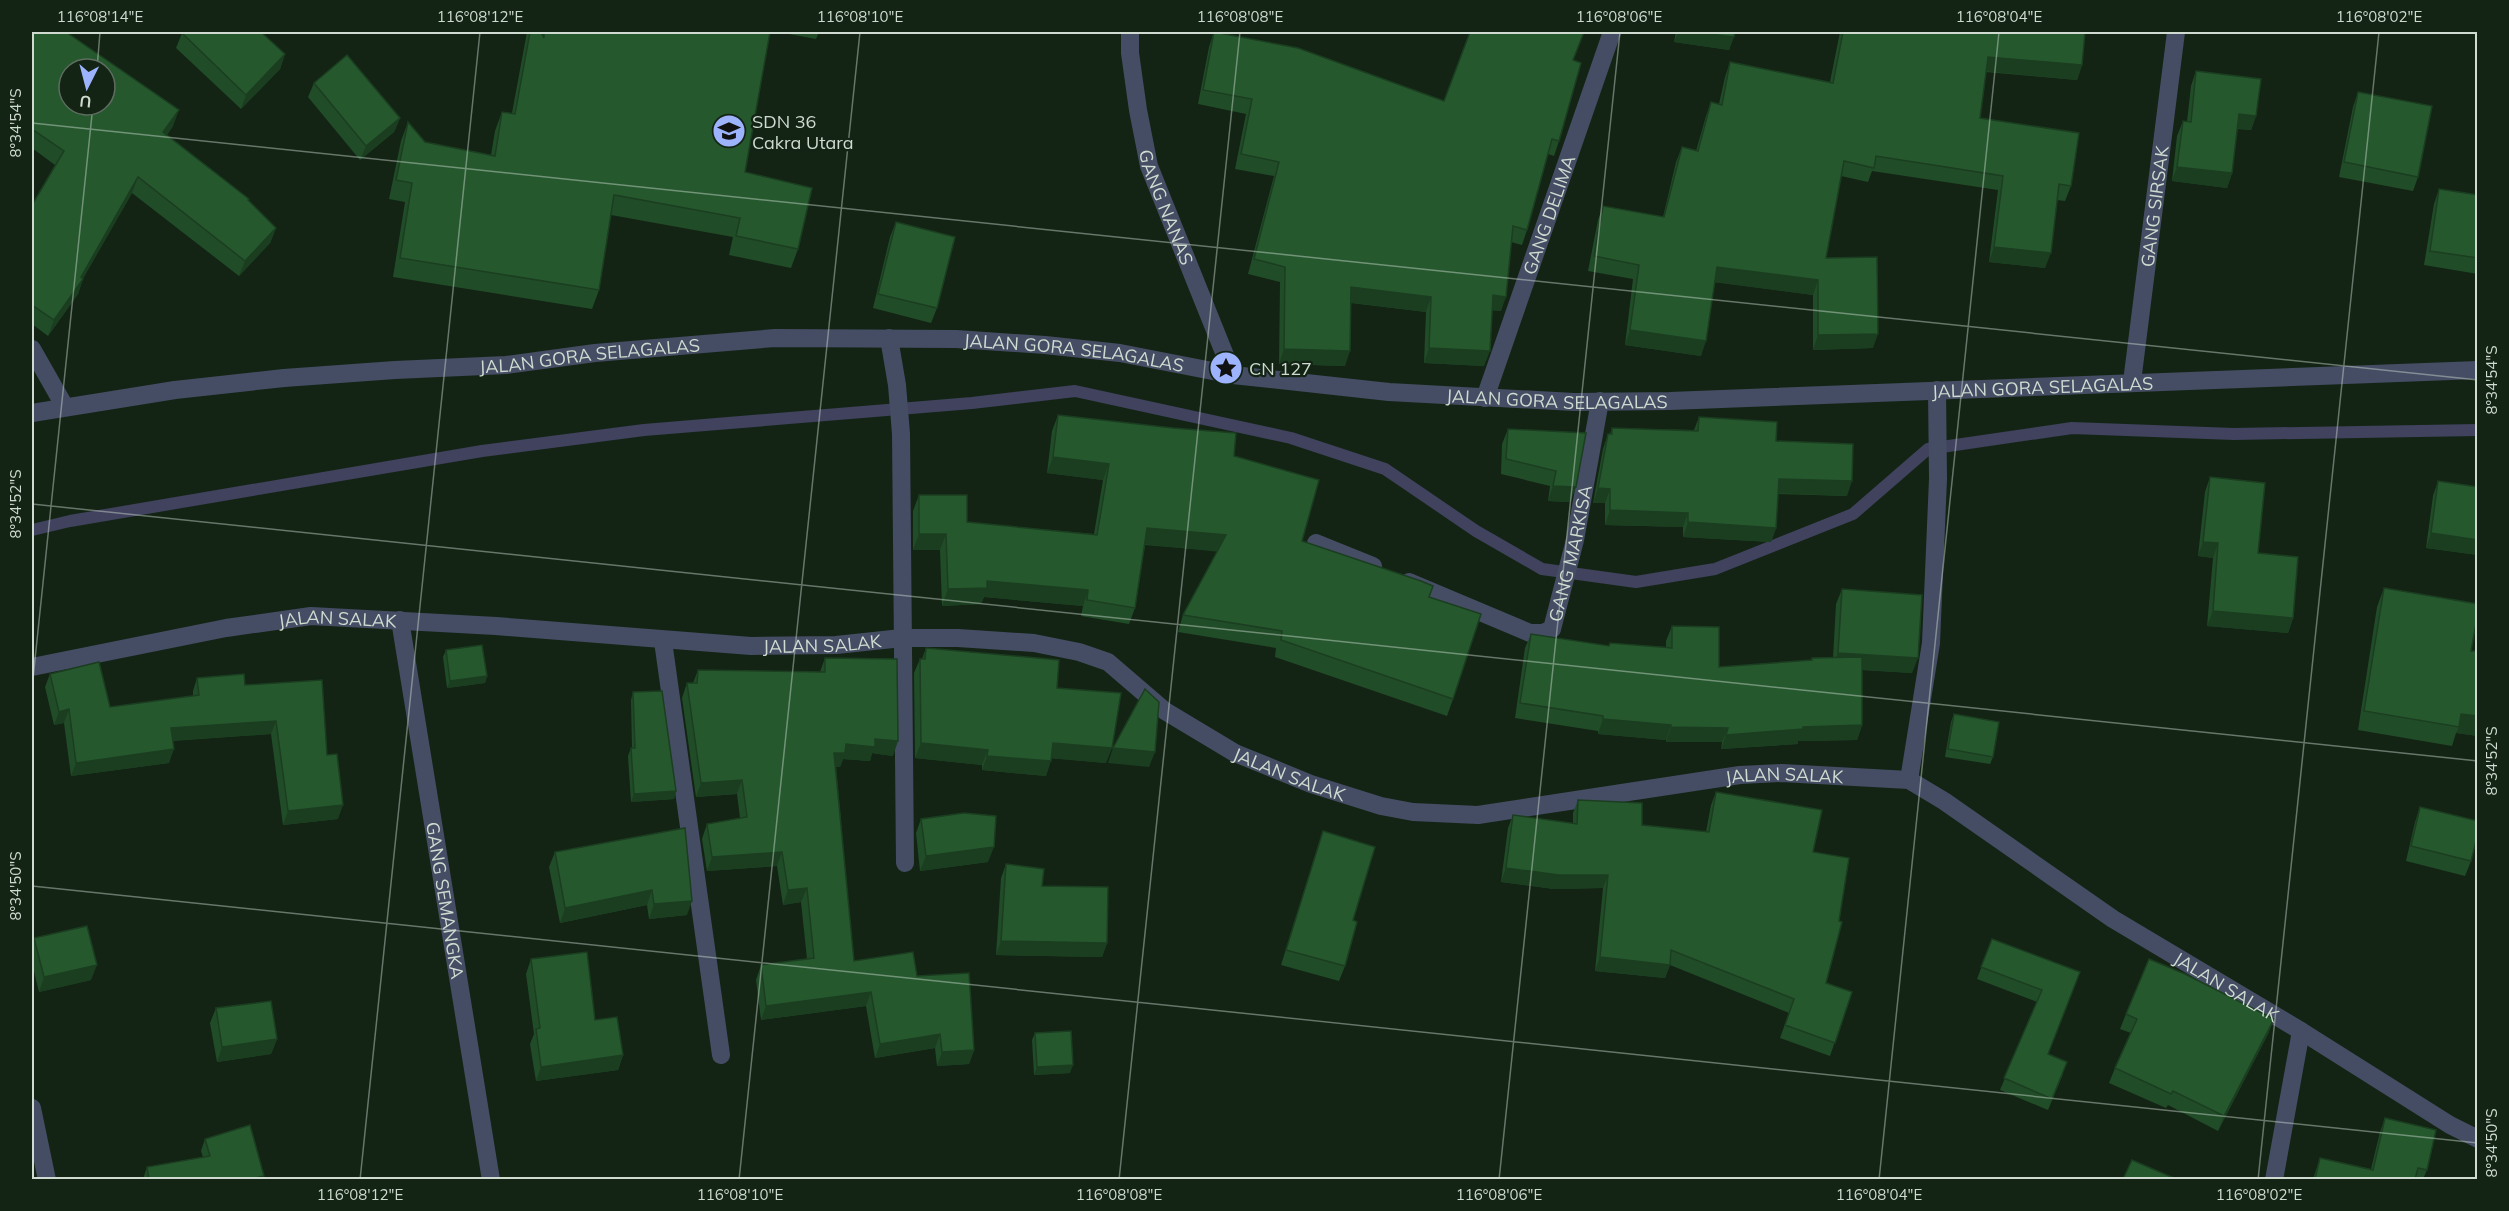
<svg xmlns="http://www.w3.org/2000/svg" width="2509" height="1211" font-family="Mulish,sans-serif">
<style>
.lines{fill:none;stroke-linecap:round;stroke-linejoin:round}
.stream{stroke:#40425e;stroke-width:12}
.minor{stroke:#454d64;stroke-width:18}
.wall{fill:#214c28}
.shaded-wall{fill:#1b3e20}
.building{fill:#26582e;stroke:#1b3e20;stroke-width:1.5;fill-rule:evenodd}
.ticks{fill:none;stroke:#cfdbd0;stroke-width:1.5;stroke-opacity:0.45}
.labels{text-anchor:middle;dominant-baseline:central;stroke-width:4.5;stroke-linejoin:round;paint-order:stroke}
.poi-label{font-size:18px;fill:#cfdbd0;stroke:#132415;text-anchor:start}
.street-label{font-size:18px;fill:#cfdbd0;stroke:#132415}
.neatline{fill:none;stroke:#cfdbd0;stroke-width:2}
.ticks-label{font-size:15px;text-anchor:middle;fill:#cfdbd0}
</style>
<rect width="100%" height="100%" fill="#132415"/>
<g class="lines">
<polyline class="stream" points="32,530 70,521 482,451 644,430 972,403 1075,391 1291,438 1385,469 1476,531 1542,569 1636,582 1715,569 1853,514 1928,449 2072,428 2234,434 2478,430"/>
<g class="minor">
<path id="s1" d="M1130,32V53L1138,110L1149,166L1233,375"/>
<polyline points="889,338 897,385 901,434 905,863"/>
<polyline points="32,349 65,407"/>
<path id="s2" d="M2132,382L2176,32"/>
<path id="s3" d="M1485,398L1612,32"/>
<path id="s4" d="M32,413L175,390L284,378L395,370L506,365L595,353L775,338L956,339L1045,345L1120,353L1233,375L1389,392L1574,402L1670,401L2478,370"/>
<polyline points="1316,543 1373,566"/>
<path id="s5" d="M1409,582L1530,633H1543L1552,629L1575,540L1600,401"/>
<path id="s6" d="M400,620L491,1180"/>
<polyline points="663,641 721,1055"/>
<path id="s7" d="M32,667L226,628L311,616L496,626L751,646L836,645L902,638H958L1034,643L1079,652L1108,662L1165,711L1235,753L1311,784L1381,806L1413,812L1478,815L1740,775L1782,773L1909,780L1944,801L2113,919L2301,1031L2450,1125L2478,1139"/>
<polyline points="1909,780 1931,643 1938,479 1937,390"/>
<polyline points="32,1108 47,1180"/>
<polyline points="2274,1180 2301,1031"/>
</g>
</g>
<g class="wall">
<polygon points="32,32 173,126 167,135 249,199 248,201 276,228 270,243 239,276 132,193 83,278 78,294 48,336 32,324 32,205 55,165 32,148"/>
<polygon points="527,32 770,32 745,172 798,249 791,268 729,255 733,237 611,215 599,290 592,309 393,277 405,202 389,199 401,141 408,122 425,142 491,155 495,131 502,112 512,113"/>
<polygon points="778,32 819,32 816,39"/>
<polygon points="1214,32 1444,101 1573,60 1559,141 1554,156 1548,154 1527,230 1522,245 1511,242 1501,311 1492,310 1484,366 1424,363 1426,312 1351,303 1345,366 1279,364 1280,282 1248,274 1274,176 1235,169 1246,114 1198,104 1209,47"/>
<polygon points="1676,32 1735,32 1729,50 1674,42"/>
<polygon points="1840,32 2085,32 2082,65 2077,80 1986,72 1980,118 2071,186 2065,201 2057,200 2045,268 1989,262 1998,190 1872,171 1868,182 1841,176 1826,258 1873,348 1813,350 1813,295 1715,282 1701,356 1625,345 1633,279 1588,271 1598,220 1603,206 1663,217 1676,162 1682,147 1696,151 1706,116 1711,102 1719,104 1725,77 1730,62 1830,82"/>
<polygon points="182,33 285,54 280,69 241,109 176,48"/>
<polygon points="2196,71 2256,116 2251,130 2237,129 2232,173 2227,188 2172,181 2177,136 2183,121 2187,122 2191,86"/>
<polygon points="314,83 400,118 394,132 360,160 308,97"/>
<polygon points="2358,92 2418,177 2413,191 2339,177 2353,107"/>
<polygon points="2439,189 2478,195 2478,274 2424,265 2434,204"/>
<polygon points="896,222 937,308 931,323 873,308 890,237"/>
<polygon points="1058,415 1234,456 1302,541 1429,597 1453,699 1447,716 1275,657 1276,648 1178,632 1183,615 1218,551 1145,545 1135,608 1129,624 1081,616 1083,606 984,597 981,604 942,606 940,550 913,550 913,511 919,495 967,522 1094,534 1103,480 1047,473 1052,431"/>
<polygon points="1699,417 1776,441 1847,496 1778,494 1776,528 1771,542 1683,537 1683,527 1605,525 1605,503 1593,503 1603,449 1608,434 1610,434 1612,428 1694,430"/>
<polygon points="1508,429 1576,487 1570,502 1548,501 1550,486 1501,474 1502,444"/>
<polygon points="2210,477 2258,553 2293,618 2288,633 2207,626 2213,558 2198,556 2205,492"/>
<polygon points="2438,481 2478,487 2478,555 2426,548 2433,496"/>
<polygon points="2384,588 2471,651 2478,736 2456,733 2452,746 2358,730 2377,607"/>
<polygon points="1842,589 1912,673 1862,670 1862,725 1857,740 1798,741 1798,744 1721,749 1722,742 1666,742 1666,740 1598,734 1598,731 1515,718 1525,648 1531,634 1609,646 1610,643 1666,647 1666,641 1672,626 1719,667 1811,660 1812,658 1833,658 1836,604"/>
<polygon points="926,648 1057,688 1106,763 1051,758 1046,776 982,770 982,765 915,758 914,673 920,659 922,659"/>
<polygon points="446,650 487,676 485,683 447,688 443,657"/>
<polygon points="825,658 893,756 872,753 870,761 843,759 840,767 836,767 854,961 917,976 974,1050 969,1064 937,1066 935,1048 875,1058 866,1006 761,1020 756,980 761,965 807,959 801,902 783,905 777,866 707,871 702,839 707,824 740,818 737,794 696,797 682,698 687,683 693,683 698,670 820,672"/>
<polygon points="50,674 110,707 193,696 193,691 197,678 245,685 327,755 338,819 283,825 271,734 172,741 169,763 71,776 64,723 54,725 45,687"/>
<polygon points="633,692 676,791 674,799 631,802 628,756 631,748 632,748 631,700"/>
<polygon points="1954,714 1993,757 1990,764 1945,757 1951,722"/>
<polygon points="1716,792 1813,852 1826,983 1852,992 1830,1056 1780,1038 1789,1013 1670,965 1665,978 1595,971 1603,888 1554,889 1501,882 1508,828 1513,815 1573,823 1573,813 1578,800 1642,825 1706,832 1711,805"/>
<polygon points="2420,807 2471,861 2465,876 2406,861 2415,822"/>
<polygon points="921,819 988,862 920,871 916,833"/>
<polygon points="685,828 687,915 649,919 647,905 560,923 549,867 555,852"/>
<polygon points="1323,831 1353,920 1345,966 1339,981 1281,965"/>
<polygon points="1006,864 1042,886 1107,943 1102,957 996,955 1001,878"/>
<polygon points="34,938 91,980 39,992 32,963 32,946"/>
<polygon points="1992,939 2080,972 2048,1054 2063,1074 2048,1110 2000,1090 2037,1002 1977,979"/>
<polygon points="531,959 595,1020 623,1055 618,1070 536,1081 530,1044 534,1034 526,974"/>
<polygon points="216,1008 277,1039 271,1054 217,1062 210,1023"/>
<polygon points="2126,1014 2274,1019 2268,1034 2218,1131 2168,1105 2166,1108 2109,1083 2115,1068 2131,1033 2120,1029"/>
<polygon points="1035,1033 1070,1073 1034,1075 1032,1040"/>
<polygon points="2385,1118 2427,1170 2423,1179 2313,1179 2320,1158 2371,1169 2380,1132"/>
<polygon points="205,1139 263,1179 143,1179 147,1167 203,1157 201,1151"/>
</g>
<g class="shaded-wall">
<polygon points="1678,32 1694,32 1734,37 1729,50 1674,42"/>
<polygon points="285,54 280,69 241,109 246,95"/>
<polygon points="1988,57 2082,65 2077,80 1983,71"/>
<polygon points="179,110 173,126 158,148 163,132"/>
<polygon points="2239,114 2256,116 2251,130 2234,128"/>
<polygon points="400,118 394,132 360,160 366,146"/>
<polygon points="2177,167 2232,173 2227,188 2172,181"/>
<polygon points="138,177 132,193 80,284 83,279 78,294 48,336 54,320 81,277"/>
<polygon points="276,228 270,243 239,276 245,261"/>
<polygon points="1994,247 2051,253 2045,268 1989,262"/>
<polygon points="1717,267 1818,280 1813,295 1712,282"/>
<polygon points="1351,287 1431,297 1426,312 1346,302"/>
<polygon points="1493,295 1506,297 1501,311 1488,310"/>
<polygon points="1630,330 1706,341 1701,356 1625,345"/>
<polygon points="1878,334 1873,348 1813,350 1818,335"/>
<polygon points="1429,348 1490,351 1484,366 1424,363"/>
<polygon points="1284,349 1350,351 1345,366 1279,364"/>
<polygon points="1053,457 1109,464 1103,480 1047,473"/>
<polygon points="1779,479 1852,481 1847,496 1774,493"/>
<polygon points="1553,486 1576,487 1570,502 1548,501"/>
<polygon points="1598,488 1610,489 1605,503 1593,503"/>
<polygon points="1610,510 1688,513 1683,527 1605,525"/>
<polygon points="1688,522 1776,528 1771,542 1683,537"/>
<polygon points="1147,528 1226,535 1220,552 1141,544"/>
<polygon points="2431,533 2478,540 2478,555 2426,548"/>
<polygon points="919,534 946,534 940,550 913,550"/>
<polygon points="2203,542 2218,543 2213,558 2198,556"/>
<polygon points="987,581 1088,590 1083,606 984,597 981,604 942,606 948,589"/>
<polygon points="2213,611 2293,618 2288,633 2207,626"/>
<polygon points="1838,653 1918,658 1912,673 1832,668"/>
<polygon points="487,676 485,683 447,688 450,681"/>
<polygon points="69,709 64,723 54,725 59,712"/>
<polygon points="2461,714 2478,716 2478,736 2456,733 2459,727"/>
<polygon points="1603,719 1671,725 1666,740 1598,734"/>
<polygon points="276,721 271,734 166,741 171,728"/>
<polygon points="1862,725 1857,740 1798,741 1798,744 1721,749 1726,735 1803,727"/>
<polygon points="1671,727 1728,728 1722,742 1666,742"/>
<polygon points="875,739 898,741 893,756 872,753 870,761 843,759 840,767 829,767 834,753 846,744"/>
<polygon points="921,743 988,750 982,765 915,758"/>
<polygon points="1053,743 1112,748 1106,763 1047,758"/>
<polygon points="1113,748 1155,752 1149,767 1108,763"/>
<polygon points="174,749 169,763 71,776 76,763"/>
<polygon points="987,756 1051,761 1046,776 982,770"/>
<polygon points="742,780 737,794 696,797 701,783"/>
<polygon points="676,791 674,799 631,802 634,794"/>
<polygon points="343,805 338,819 283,825 288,811"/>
<polygon points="994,847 988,862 920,871 926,856"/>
<polygon points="782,852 777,866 707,871 712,857"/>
<polygon points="1506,868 1608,875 1603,888 1554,889 1501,882"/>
<polygon points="807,888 801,902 783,905 788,890"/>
<polygon points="652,890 647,905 560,923 565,908"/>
<polygon points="692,901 687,915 649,919 654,904"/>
<polygon points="1001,941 1107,943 1102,957 996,955"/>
<polygon points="1600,957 1670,965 1665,978 1595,971"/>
<polygon points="97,965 91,980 39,992 44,977"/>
<polygon points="871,992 866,1006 761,1020 766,1006"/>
<polygon points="2274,1019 2268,1034 2218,1131 2224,1116"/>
<polygon points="940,1034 935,1048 875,1058 880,1044"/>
<polygon points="277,1039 271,1054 217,1062 222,1047"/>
<polygon points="974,1050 969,1064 937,1066 942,1052"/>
<polygon points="623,1055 618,1070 536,1081 541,1067"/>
<polygon points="1073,1065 1070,1073 1034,1075 1037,1067"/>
<polygon points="264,1176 263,1179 251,1179"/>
</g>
<g class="building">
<path d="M32,32H66L179,110L163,132L249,199L248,200L276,228L245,261L138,177L81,277L83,279L54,320L32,305V205L64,151L32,129ZM69,69H105V105H69Z"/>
<polygon points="183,32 261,32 285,54 246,95 182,33"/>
<polygon points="530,32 541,32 544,38 544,32 770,32 745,172 812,188 798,249 736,236 740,218 614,195 599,290 400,258 412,183 396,180 408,122 425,142 495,156 502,112 515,114"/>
<polygon points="1214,32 1298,48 1444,101 1470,32 1584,32 1573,60 1581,63 1559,141 1552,139 1527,230 1513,226 1506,297 1493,295 1490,351 1429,348 1431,297 1351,287 1350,351 1284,349 1285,267 1254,259 1279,162 1241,154 1252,99 1203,90"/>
<polygon points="1694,32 1735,32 1734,37"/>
<polygon points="1843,32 2085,32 2082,65 1988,57 1980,118 2079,133 2071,186 2059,184 2051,253 1994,247 2003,176 1876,156 1874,168 1844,161 1826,258 1877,257 1878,334 1818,335 1818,280 1717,267 1706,341 1630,330 1639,265 1594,256 1603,206 1664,217 1682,147 1698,151 1711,102 1722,105 1730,62 1833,83"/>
<polygon points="347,55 400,118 366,146 314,83"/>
<polygon points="2196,71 2261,79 2256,116 2239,114 2232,173 2177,167 2183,121 2191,122"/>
<polygon points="2358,92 2432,106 2418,177 2344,162"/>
<polygon points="2439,189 2478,195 2478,258 2430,251"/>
<polygon points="896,222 955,237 937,308 878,294"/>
<polygon points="1058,415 1173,428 1236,433 1234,456 1319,480 1302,541 1421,581 1433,586 1429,597 1481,614 1453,699 1281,640 1282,631 1183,615 1226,535 1147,528 1135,608 1087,600 1088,590 987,581 987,588 948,589 946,534 919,534 919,495 967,495 967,522 1097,535 1109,464 1053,457"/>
<polygon points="1699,417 1777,422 1776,441 1853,444 1852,481 1779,479 1776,528 1688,522 1688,513 1610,510 1610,489 1598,488 1608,434 1612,434 1612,428 1698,431"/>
<polygon points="1508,429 1586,433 1576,487 1553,486 1556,471 1506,459"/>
<polygon points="2210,477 2265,483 2258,553 2298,557 2293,618 2213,611 2218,543 2203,542"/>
<polygon points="2438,481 2478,487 2478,540 2431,533"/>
<polygon points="2384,588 2478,604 2478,613 2471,651 2478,651 2478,716 2461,714 2459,727 2364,711"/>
<polygon points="1842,589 1922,595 1918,658 1838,653"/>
<polygon points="1672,626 1719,627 1719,667 1812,660 1812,658 1862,657 1862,725 1803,727 1803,729 1726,735 1728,728 1671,727 1671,725 1603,719 1603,716 1520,703 1531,634 1609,646 1610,643 1672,648"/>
<polygon points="482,645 487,676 450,681 446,650"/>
<polygon points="926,648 1059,660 1057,688 1121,693 1112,748 1053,743 1051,761 987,756 988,750 921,743 920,659 925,659"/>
<polygon points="825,658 897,659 898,741 875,739 875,747 846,744 845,753 834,753 854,961 913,952 917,976 969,973 974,1050 942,1052 940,1034 880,1044 871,992 766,1006 761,965 814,958 807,888 788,890 782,852 712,857 707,824 747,817 742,780 701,783 687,683 697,683 698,670 825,672"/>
<polygon points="99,662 110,707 199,695 197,678 244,674 245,685 322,680 327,755 337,754 343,805 288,811 276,721 171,728 174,749 76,763 69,709 59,712 50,674"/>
<polygon points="1145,689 1159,702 1155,752 1113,748"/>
<polygon points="662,691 676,791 634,794 631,748 635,748 633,692"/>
<polygon points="1954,714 1999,722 1993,757 1948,749"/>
<polygon points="1716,792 1822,810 1813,852 1849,858 1839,921 1842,922 1826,983 1852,992 1835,1043 1785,1025 1794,999 1671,950 1670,965 1600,957 1608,875 1559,875 1506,868 1513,815 1577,824 1578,800 1642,803 1642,825 1709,832"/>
<polygon points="2420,807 2478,821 2478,833 2471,861 2411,846"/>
<polygon points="964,813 996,816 994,847 926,856 921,819"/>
<polygon points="685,828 692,901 654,904 652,890 565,908 555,852"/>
<polygon points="1323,831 1375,847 1353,920 1357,922 1345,966 1286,950"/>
<polygon points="1006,864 1044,869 1042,886 1108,887 1107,943 1001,941"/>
<polygon points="87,926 97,965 44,977 34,938"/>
<polygon points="1992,939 2080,972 2048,1054 2067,1062 2052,1099 2004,1078 2042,990 1981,967"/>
<polygon points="587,952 595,1020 617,1017 623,1055 541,1067 536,1029 540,1028 531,959"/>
<polygon points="2149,959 2185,974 2274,1019 2224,1116 2173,1091 2171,1094 2115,1068 2137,1019 2126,1014"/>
<polygon points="271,1001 277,1039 222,1047 216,1008"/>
<polygon points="1071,1031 1073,1065 1037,1067 1035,1033"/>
<polygon points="2385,1118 2436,1130 2427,1170 2418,1168 2415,1179 2315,1179 2320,1158 2373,1170"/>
<polygon points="250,1125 264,1176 251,1179 149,1179 147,1167 210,1156 205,1139"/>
<polygon points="2132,1160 2176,1179 2178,1179 2123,1179"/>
</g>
<path class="ticks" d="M97,69L100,32M32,123L2478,380M32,504L2478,761M32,688L93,105M32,886L2478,1143M360,1180L480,32M739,1180L860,32M1119,1180L1240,32M1499,1180L1620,32M1879,1180L1999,32M2258,1180L2379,32"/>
<defs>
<symbol id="school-disc" viewBox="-11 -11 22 22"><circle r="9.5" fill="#9db4fd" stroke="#132415"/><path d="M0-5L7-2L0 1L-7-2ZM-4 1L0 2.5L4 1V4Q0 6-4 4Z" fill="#111"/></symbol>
<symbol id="sight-disc" viewBox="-11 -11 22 22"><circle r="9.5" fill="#9db4fd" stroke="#132415"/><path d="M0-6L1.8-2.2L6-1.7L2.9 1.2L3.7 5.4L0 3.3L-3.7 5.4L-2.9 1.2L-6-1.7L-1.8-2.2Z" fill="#111"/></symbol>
</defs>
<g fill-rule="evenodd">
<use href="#school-disc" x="710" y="112" width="38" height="38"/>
<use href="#sight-disc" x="1207" y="349" width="38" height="38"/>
</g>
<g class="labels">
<g class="poi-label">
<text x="752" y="121">SDN 36<tspan x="752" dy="21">Cakra Utara</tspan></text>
<text x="1249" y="368">CN 127</text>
</g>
<g class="street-label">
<text stroke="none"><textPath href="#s2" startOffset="177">GANG SIRSAK</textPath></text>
<text stroke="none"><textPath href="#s1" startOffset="180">GANG NANAS</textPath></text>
<text stroke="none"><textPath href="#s3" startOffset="194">GANG DELIMA</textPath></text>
<text stroke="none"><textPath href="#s4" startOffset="1047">JALAN GORA SELAGALAS</textPath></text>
<text stroke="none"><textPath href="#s4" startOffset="561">JALAN GORA SELAGALAS</textPath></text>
<text stroke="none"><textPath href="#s4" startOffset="2019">JALAN GORA SELAGALAS</textPath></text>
<text stroke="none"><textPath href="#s4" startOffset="1533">JALAN GORA SELAGALAS</textPath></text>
<text stroke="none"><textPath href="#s5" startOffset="232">GANG MARKISA</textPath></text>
<text stroke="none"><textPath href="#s7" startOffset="310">JALAN SALAK</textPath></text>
<text stroke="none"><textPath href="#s7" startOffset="796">JALAN SALAK</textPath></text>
<text stroke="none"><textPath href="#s7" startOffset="1300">JALAN SALAK</textPath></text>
<text stroke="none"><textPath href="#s7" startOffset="1804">JALAN SALAK</textPath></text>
<text stroke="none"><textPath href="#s6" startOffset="284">GANG SEMANGKA</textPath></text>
<text stroke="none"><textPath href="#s7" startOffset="2308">JALAN SALAK</textPath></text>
</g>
</g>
<rect width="2509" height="1211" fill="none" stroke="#132415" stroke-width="66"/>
<g transform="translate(87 87) rotate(186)"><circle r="28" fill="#132415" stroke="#5e6d60" stroke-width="1.5"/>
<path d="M0-4.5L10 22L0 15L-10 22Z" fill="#9db4fd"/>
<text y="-9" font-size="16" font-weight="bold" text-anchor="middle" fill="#cfdbd0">U</text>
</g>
<rect x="33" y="33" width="2443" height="1145" class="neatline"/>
<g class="ticks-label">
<text x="100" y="22">116°08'14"E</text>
<text x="480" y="22">116°08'12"E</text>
<text x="860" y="22">116°08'10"E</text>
<text x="1240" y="22">116°08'08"E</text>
<text x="1619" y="22">116°08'06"E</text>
<text x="1999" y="22">116°08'04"E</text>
<text x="2379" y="22">116°08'02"E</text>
<text transform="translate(16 123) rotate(-90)" y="5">8°34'54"S</text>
<text transform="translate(2492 380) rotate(-90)" y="5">8°34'54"S</text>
<text transform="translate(16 504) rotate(-90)" y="5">8°34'52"S</text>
<text transform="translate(2492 761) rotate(-90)" y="5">8°34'52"S</text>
<text transform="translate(16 886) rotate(-90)" y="5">8°34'50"S</text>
<text transform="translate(2492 1143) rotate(-90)" y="5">8°34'50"S</text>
<text x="360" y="1200">116°08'12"E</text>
<text x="740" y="1200">116°08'10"E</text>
<text x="1119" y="1200">116°08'08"E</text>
<text x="1499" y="1200">116°08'06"E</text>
<text x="1879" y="1200">116°08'04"E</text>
<text x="2259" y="1200">116°08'02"E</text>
</g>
</svg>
